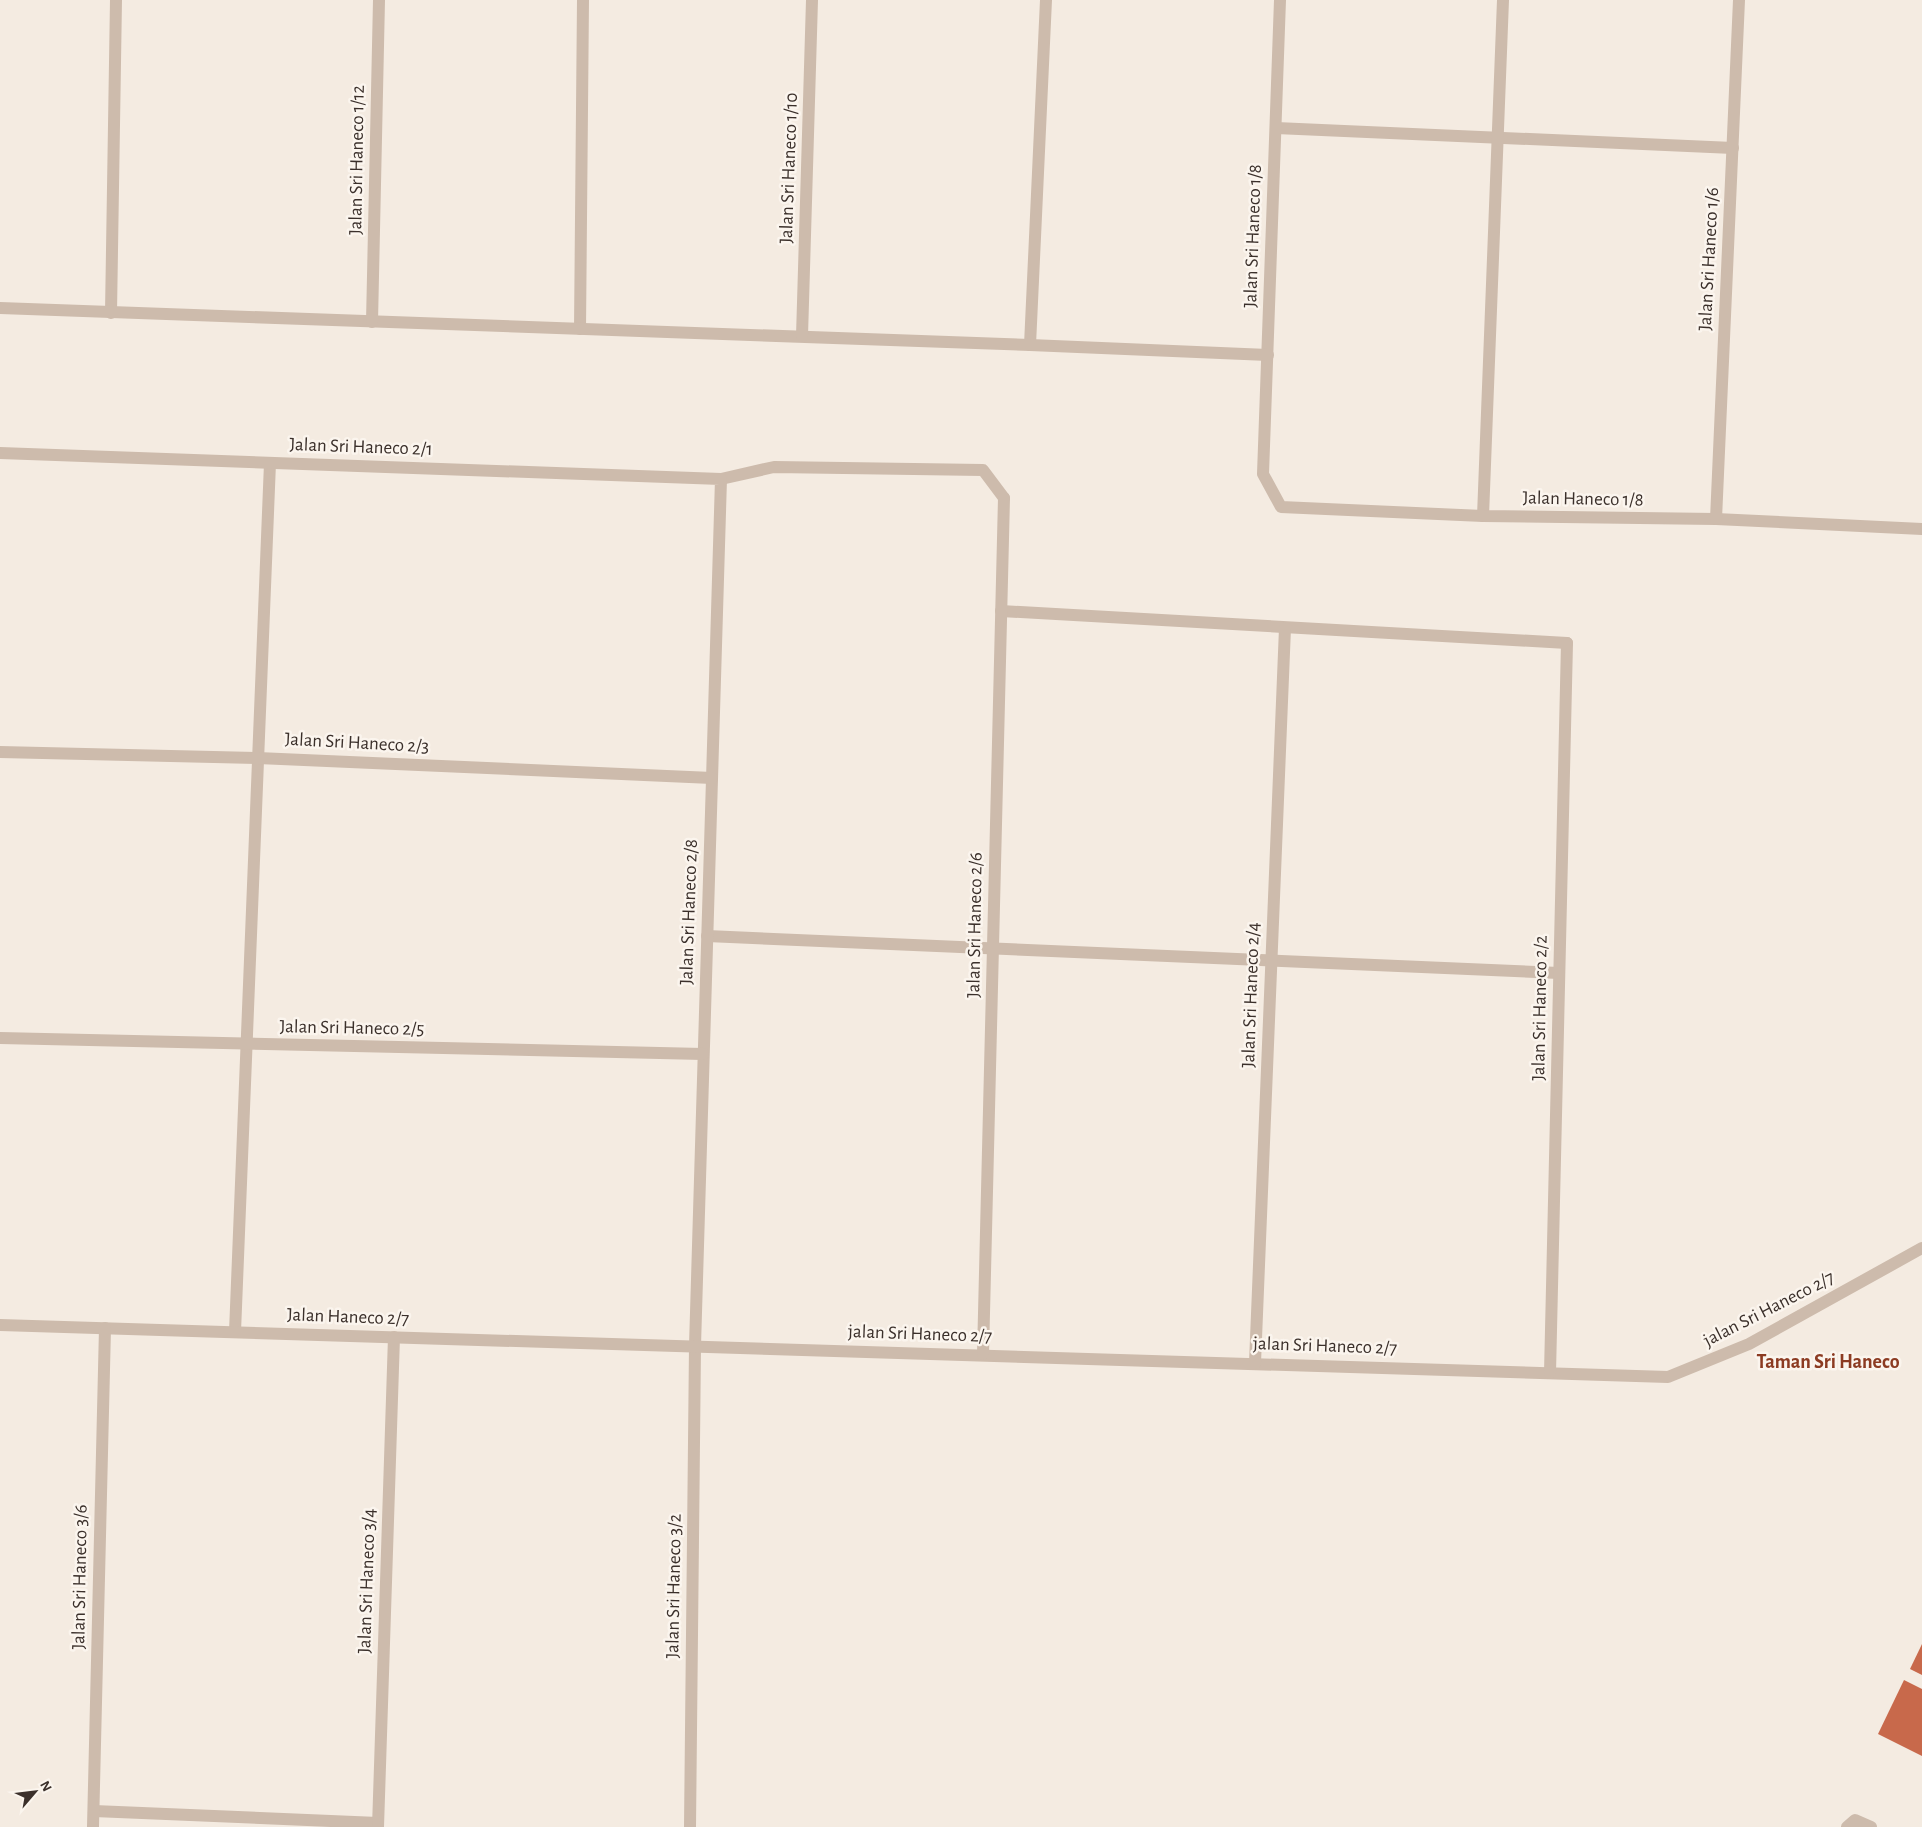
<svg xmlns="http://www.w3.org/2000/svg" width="1922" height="1827" font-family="'Alegreya Sans',sans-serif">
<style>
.building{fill:#c8694b}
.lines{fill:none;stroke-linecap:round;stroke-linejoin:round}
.lane{stroke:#cdbbac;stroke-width:12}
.street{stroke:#cdbbac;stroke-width:12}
.labels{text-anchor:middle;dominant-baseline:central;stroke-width:5;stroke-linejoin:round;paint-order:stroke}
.street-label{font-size:19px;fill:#3b302b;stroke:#fbf5ee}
.neighbourhood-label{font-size:20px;font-weight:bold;fill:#8c3b22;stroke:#fbf5ee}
</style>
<rect width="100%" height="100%" fill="#f4ebe1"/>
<g class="building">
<polygon points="1922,1644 1922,1675 1910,1669"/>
<polygon points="1904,1680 1922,1689 1922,1756 1878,1734"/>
</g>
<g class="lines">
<g class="lane">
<polyline points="1276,128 1733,148"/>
<polyline points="111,313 116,0"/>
<polyline points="580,329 583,0"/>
<polyline points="1030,345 1046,0"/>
<polyline points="721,479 774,467 983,470 1004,498"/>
<polyline points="1483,516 1503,0"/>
<polyline points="1001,611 1567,643"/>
<polyline points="707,936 1559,973"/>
<polyline points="235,1332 270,463"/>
<polyline points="94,1811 378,1823"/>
<polyline points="1847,1827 1855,1820 1871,1827"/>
</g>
<g class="street">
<polyline points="1280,0 1263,474 1281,507 1483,516 1716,519 1922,529"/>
<polyline points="0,308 1030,345 1268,355"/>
<polyline points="372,322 379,0"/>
<polyline points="802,336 812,0"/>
<polyline points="0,453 721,479 695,1346 690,1827"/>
<polyline points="1716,519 1739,0"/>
<polyline points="0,752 258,758 712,778"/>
<polyline points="0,1038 703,1054"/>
<polyline points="0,1325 1668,1377 1749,1344 1922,1248"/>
<polyline points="983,1354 1004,498"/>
<polyline points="1255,1363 1285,628"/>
<polyline points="1550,1373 1567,643"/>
<polyline points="93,1827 105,1328"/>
<polyline points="378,1827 394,1337"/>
</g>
</g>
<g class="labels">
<g class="street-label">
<text transform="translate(357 160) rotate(-89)">Jalan Sri Haneco 1/12</text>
<text transform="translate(789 168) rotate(-88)">Jalan Sri Haneco 1/10</text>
<text transform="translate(1253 236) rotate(-88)">Jalan Sri Haneco 1/8</text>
<text transform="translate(1709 259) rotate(-87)">Jalan Sri Haneco 1/6</text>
<text transform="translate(361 447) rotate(2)">Jalan Sri Haneco 2/1</text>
<text transform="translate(1583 499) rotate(1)">Jalan Haneco 1/8</text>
<text transform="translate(357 743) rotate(3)">Jalan Sri Haneco 2/3</text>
<text transform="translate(689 912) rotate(-88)">Jalan Sri Haneco 2/8</text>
<text transform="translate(975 925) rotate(-89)">Jalan Sri Haneco 2/6</text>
<text transform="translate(1251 995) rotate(-88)">Jalan Sri Haneco 2/4</text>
<text transform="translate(1540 1008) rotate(-89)">Jalan Sri Haneco 2/2</text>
<text transform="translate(352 1028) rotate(1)">Jalan Sri Haneco 2/5</text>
<text transform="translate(1769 1309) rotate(-27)">jalan Sri Haneco 2/7</text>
<text transform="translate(348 1317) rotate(2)">Jalan Haneco 2/7</text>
<text transform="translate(920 1334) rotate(2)">jalan Sri Haneco 2/7</text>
<text transform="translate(1325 1346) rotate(2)">jalan Sri Haneco 2/7</text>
<text transform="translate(80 1577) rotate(-89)">Jalan Sri Haneco 3/6</text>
<text transform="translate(367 1581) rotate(-88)">Jalan Sri Haneco 3/4</text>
<text transform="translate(674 1586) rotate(-89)">Jalan Sri Haneco 3/2</text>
</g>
<g class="neighbourhood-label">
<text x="1828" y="1362">Taman Sri Haneco</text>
</g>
</g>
<g transform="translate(35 1792) rotate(62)" stroke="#fbf5ee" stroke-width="4" paint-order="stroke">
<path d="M0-4L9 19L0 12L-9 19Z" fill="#3b302b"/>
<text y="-8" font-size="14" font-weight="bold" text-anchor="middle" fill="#3b302b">N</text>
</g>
</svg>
